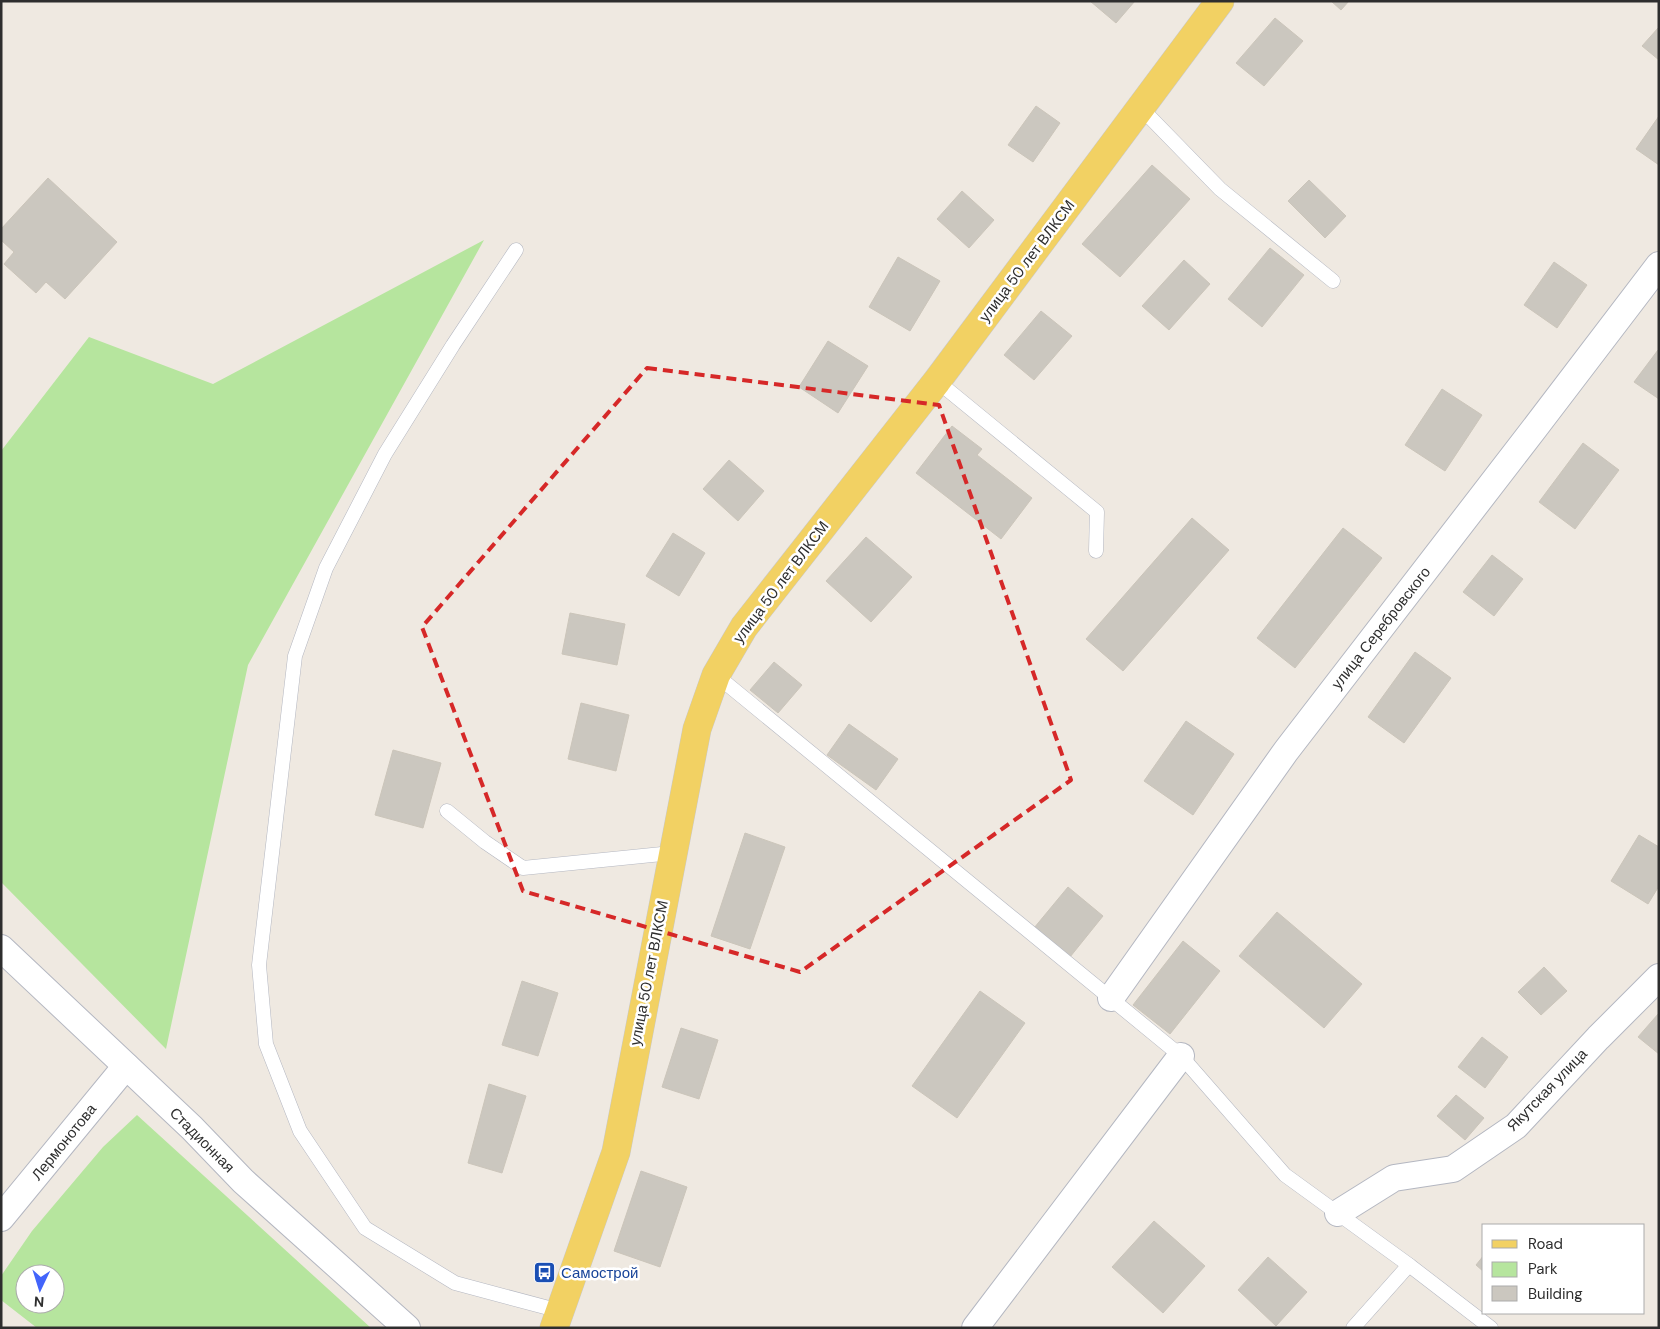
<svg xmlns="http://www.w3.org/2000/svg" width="1660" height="1329" font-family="'DM Sans',sans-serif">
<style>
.green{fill:#b6e59e;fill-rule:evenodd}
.building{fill:#cbc7bf;stroke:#cbc5ba}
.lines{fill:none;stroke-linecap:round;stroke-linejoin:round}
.service-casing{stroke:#b4b7c1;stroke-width:15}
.minor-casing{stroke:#b4b7c1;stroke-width:28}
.primary-casing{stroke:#c9c9c9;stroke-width:29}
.service{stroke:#fff;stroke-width:14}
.minor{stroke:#fff;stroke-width:26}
.primary{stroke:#f2d163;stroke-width:28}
.marked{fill:none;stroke:#d62828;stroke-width:4;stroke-dasharray:10 6;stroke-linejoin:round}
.labels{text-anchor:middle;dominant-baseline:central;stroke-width:5;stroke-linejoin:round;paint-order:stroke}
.street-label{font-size:15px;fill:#2e2e2e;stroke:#fff}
.transit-label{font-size:15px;fill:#164399;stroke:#fff;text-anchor:start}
</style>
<rect width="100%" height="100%" fill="#efe9e1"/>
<g class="green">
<polygon points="484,240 248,665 166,1049 1,882 1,451 89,337 213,384"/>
<path d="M137,1115L371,1328H37L1,1300V1276L32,1231L103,1147ZM25,1274H55V1304H25Z"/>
</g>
<g class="building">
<polygon points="1090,1 1135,1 1116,23"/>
<polygon points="1331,1 1349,1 1341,10"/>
<polygon points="1275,18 1303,41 1264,86 1236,63"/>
<polygon points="1659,27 1659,60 1642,46"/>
<polygon points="1036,106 1060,123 1033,162 1008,145"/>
<polygon points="1659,116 1659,165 1636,149"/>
<polygon points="1152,165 1190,199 1120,277 1082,244"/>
<polygon points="48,178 117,242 65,299 46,282 36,293 4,264 14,252 1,240 1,229"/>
<polygon points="1309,180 1346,216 1325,238 1288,201"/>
<polygon points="962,191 994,220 969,248 937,219"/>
<polygon points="1270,248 1304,275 1262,327 1228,299"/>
<polygon points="898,257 940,281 910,331 869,307"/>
<polygon points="1184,260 1210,284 1169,330 1142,306"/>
<polygon points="1554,262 1587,285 1557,328 1524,305"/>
<polygon points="1041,311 1072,336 1034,380 1004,355"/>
<polygon points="828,341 868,366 838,413 799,387"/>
<polygon points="1658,350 1659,351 1659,399 1634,382"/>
<polygon points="1442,389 1482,415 1445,471 1405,445"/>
<polygon points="952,426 982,449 977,455 1032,498 1001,539 916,473"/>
<polygon points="1583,443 1619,470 1575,529 1539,502"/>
<polygon points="729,460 764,491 738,521 703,489"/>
<polygon points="1192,518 1229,550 1123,671 1086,639"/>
<polygon points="1343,528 1382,558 1295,668 1257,638"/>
<polygon points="673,533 705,553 679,596 646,576"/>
<polygon points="866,537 912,577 871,622 826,581"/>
<polygon points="1492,555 1523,579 1494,616 1463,592"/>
<polygon points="570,613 625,624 617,665 562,654"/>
<polygon points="1415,652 1451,678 1404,743 1368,717"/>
<polygon points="774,662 802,685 778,713 750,690"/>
<polygon points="581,703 629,715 616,771 568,759"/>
<polygon points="1186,721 1234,754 1193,815 1144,781"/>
<polygon points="849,724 898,759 876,790 827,755"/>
<polygon points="393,750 441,763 423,828 375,815"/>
<polygon points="745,833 785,847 750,949 711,936"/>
<polygon points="1639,835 1659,847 1659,886 1648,904 1611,881"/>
<polygon points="1068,887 1103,916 1070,957 1034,928"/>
<polygon points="1277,912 1362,984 1324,1028 1239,956"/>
<polygon points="1183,941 1220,971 1170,1034 1133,1005"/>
<polygon points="1544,967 1567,991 1541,1015 1518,992"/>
<polygon points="522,981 558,993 538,1056 502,1045"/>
<polygon points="980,991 1025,1023 957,1118 912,1086"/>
<polygon points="1659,1013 1659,1054 1638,1037"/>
<polygon points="681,1028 718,1040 699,1099 662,1087"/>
<polygon points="1482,1037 1508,1057 1485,1088 1458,1067"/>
<polygon points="489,1084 526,1096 502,1173 468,1163"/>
<polygon points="1456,1095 1484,1118 1465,1140 1437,1116"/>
<polygon points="641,1171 687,1187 660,1267 614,1251"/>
<polygon points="1154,1221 1205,1266 1163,1313 1112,1267"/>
<polygon points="1484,1255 1484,1272 1476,1265"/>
<polygon points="1268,1257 1307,1292 1276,1326 1238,1290"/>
</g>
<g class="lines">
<defs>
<g id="service">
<polyline points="1141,108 1220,189 1333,281"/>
<polyline points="516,250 453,345 385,454 326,568 295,656 259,965 266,1044 300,1131 365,1228 455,1283 560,1311"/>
<polyline points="937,381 1097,512 1096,551"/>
<polyline points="716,675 1181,1056 1285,1175 1409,1265 1491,1328"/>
<polyline points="447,811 485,842 523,868 672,853"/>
<polyline points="1353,1328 1409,1265"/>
</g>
<g id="minor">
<polyline points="1,948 192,1128 243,1181 407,1328"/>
<polyline points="1111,998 1286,751 1534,429 1659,265"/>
<polyline points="1338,1213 1394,1178 1453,1169 1516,1126 1598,1038 1659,977"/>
<polyline points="1,1218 126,1066"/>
<polyline points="975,1328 1181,1056"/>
</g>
<polyline id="primary" points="554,1328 616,1152 697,729 716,675 744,627 937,381 1220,1"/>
</defs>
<use href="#service" class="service-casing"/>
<use href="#minor" class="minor-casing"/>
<use href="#primary" class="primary-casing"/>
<use href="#service" class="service"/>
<use href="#minor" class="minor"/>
<use href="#primary" class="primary"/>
</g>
<path class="marked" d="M647,368L939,405L1071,780L800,972L523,891L422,627Z"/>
<defs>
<symbol id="bus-square" viewBox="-11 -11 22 22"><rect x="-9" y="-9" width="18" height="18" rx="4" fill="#1a4fb4" stroke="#fff"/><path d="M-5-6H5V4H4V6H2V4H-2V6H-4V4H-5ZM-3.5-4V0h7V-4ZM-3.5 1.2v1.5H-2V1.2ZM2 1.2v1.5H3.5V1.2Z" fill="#fff"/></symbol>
</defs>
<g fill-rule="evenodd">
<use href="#bus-square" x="532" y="1260" width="25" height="25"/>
</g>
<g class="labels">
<g class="street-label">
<text transform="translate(1027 261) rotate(-53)">улица 50 лет ВЛКСМ</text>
<text transform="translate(781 582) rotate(-53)">улица 50 лет ВЛКСМ</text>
<text transform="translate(1381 628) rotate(-52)">улица Серебровского</text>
<text transform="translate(649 973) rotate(-79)">улица 50 лет ВЛКСМ</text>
<text transform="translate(1547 1090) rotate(-46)">Якутская улица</text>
<text transform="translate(202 1140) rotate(45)">Стадионная</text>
<text transform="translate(64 1142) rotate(-51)">Лермонотова</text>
</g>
<g class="transit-label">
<text x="561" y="1273">Самострой</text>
</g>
</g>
<rect width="1660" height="1329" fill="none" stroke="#2e2e2e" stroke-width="5"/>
<rect x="1482" y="1224" width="162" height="90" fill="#ffffff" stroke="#ababab"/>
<rect x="1492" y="1240" width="25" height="8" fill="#f2d163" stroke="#ababab"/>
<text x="1528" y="1249" font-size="15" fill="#2e2e2e">Road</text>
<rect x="1492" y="1262" width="25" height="15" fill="#b6e59e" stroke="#ababab"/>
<text x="1528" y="1274" font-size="15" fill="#2e2e2e">Park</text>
<rect x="1492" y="1286" width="25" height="15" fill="#cbc7bf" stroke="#ababab"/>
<text x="1528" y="1299" font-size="15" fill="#2e2e2e">Building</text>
<g transform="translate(40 1289) rotate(184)"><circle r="24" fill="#ffffff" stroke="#ababab"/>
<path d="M0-4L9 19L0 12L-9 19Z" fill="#4264fb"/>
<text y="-8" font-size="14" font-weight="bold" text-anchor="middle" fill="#2e2e2e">N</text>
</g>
</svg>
